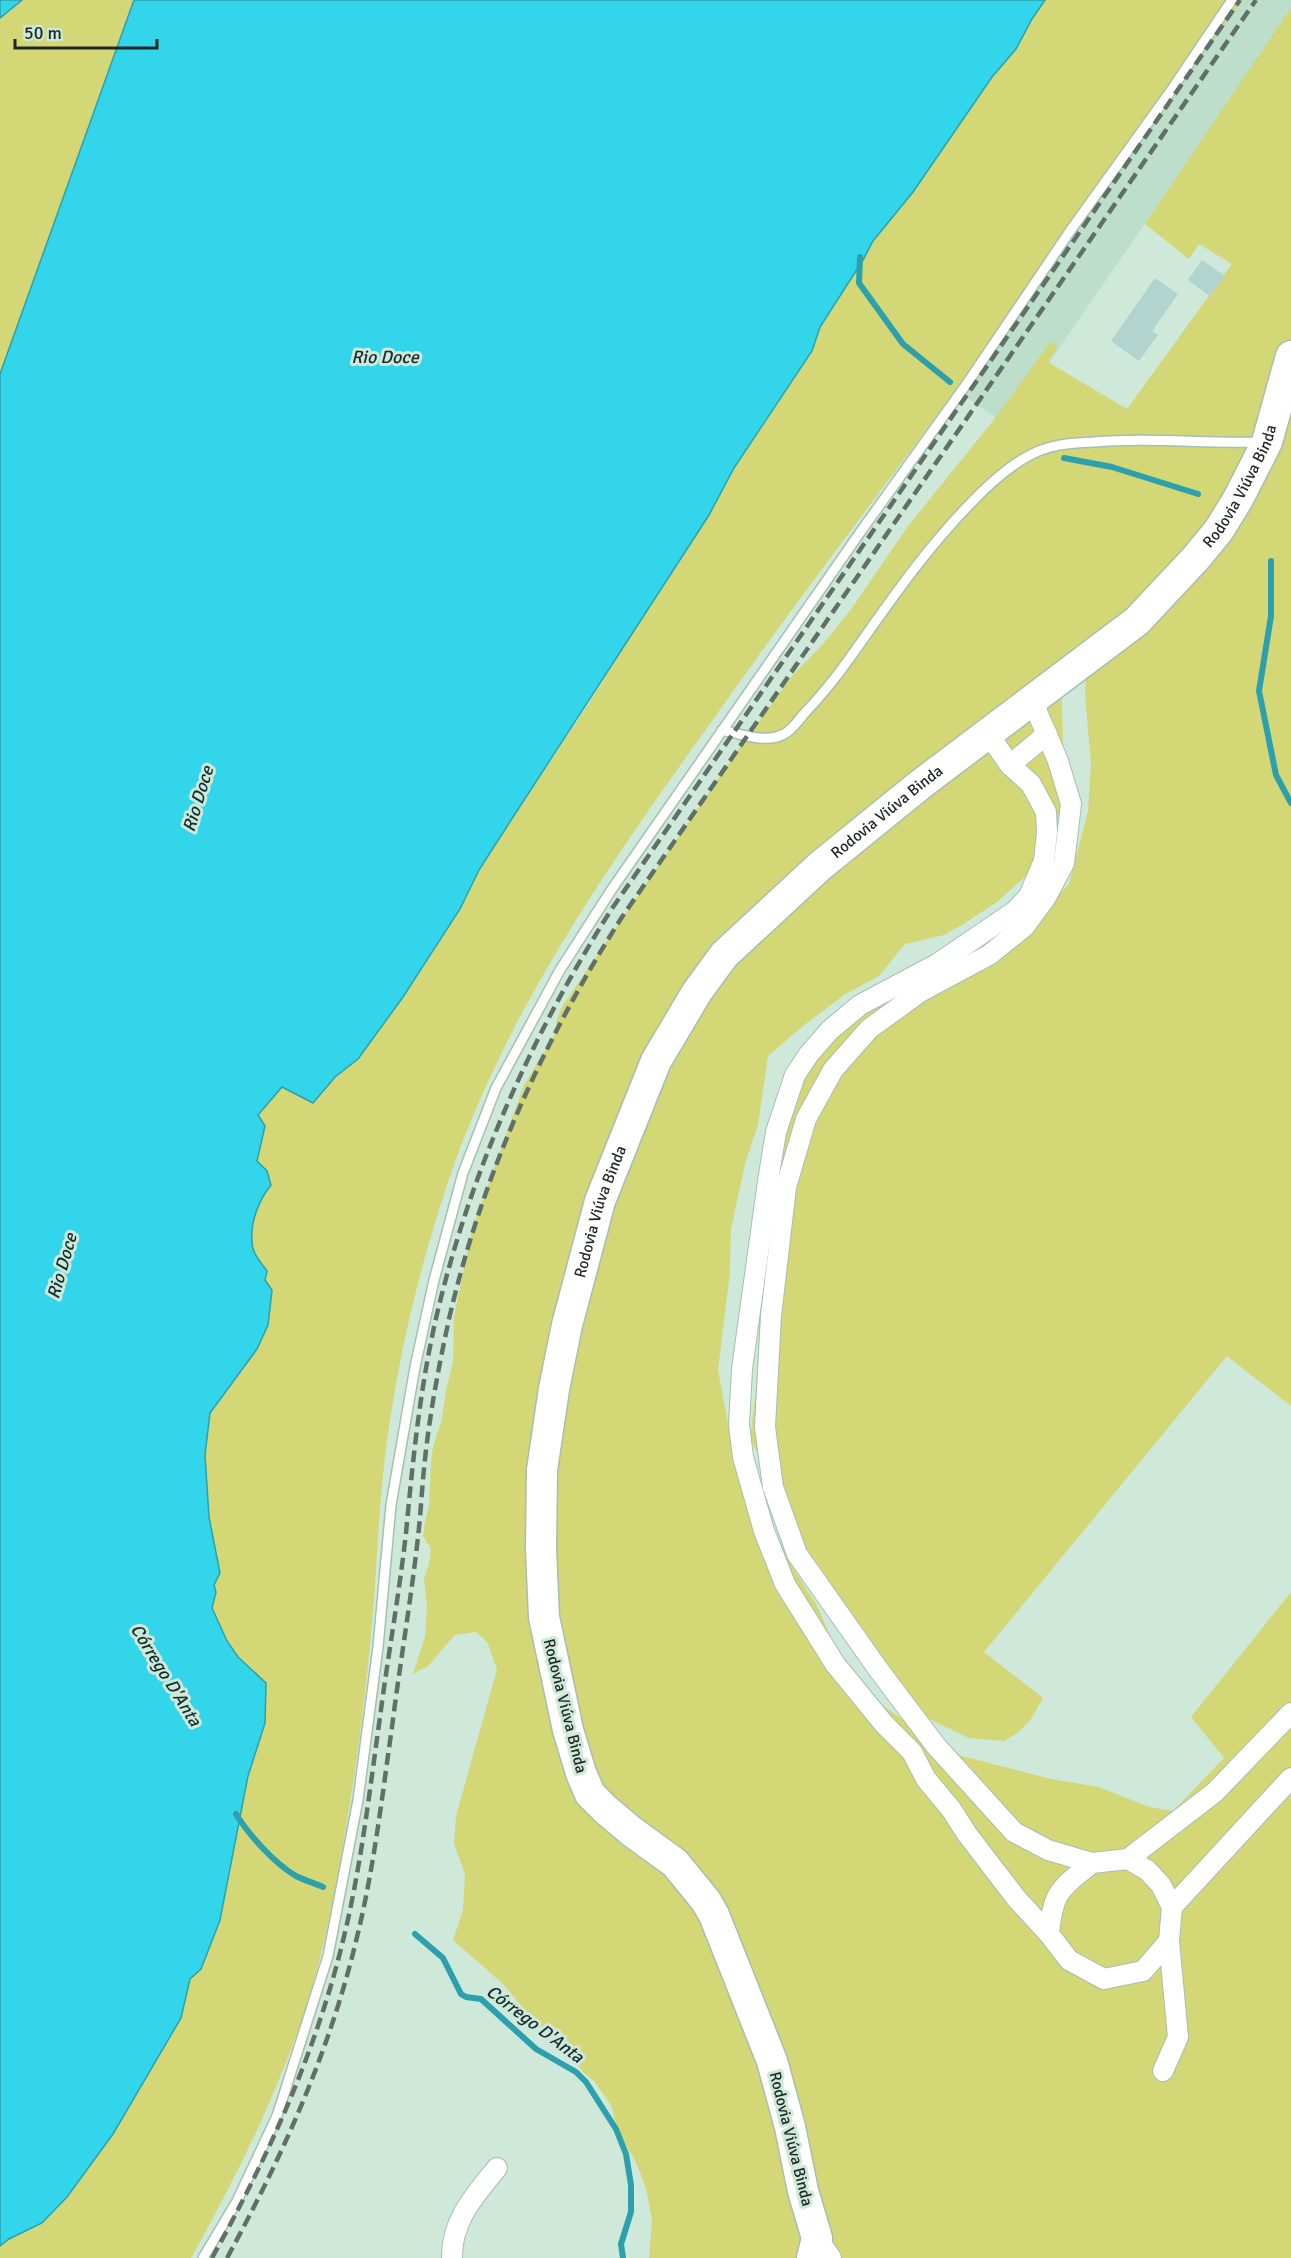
<svg xmlns="http://www.w3.org/2000/svg" width="1291" height="2258" font-family="Signika,sans-serif">
<style>
.built{fill:#bddecb}
.green{fill:#d3d776}
.water{fill:#32d5e9;stroke:#2ca1ad;stroke-width:1.5}
.lines{fill:none;stroke-linecap:round;stroke-linejoin:round}
.stream{stroke:#2ca1ad;stroke-width:6}
.building{fill:#b3d4ce}
.lane-casing{stroke:#a5bfb0;stroke-width:12}
.street-casing{stroke:#a5bfb0;stroke-width:22}
.primary-casing{stroke:#a5bfb0;stroke-width:33}
.lane{stroke:#fff;stroke-width:9}
.street{stroke:#fff;stroke-width:20}
.primary{stroke:#fff;stroke-width:30}
.rail{stroke:#607067;stroke-width:4.5;stroke-dasharray:12 6;stroke-linecap:butt}
.labels{text-anchor:middle;dominant-baseline:central;stroke-width:6;stroke-linejoin:round;paint-order:stroke}
.street-label{font-size:16px;fill:#1e2822;stroke:#cee9d9}
.water-label{font-size:18px;font-style:italic;fill:#142d31;stroke:#cee9d9}
</style>
<rect width="100%" height="100%" fill="#cee9d9"/>
<polygon class="built" points="1215,0 1291,0 1291,12 1006,425 952,387"/>
<g class="green">
<polygon points="22,0 134,0 0,374 0,18"/>
<path d="M1045,0H1243C1140,141 1037,282 932,422C871,504 809,585 749,669C633,832 511,993 447,1185C420,1266 400,1349 388,1434C380,1489 378,1544 374,1599C366,1706 349,1823 327,1928C302,2045 249,2154 191,2258H0V2246L9,2239L42,2223L67,2197L113,2134L181,2018L190,1978L201,1969L220,1920L248,1776L265,1723L266,1683L238,1657L227,1641L212,1608L216,1592L214,1585L220,1573L209,1518L205,1455L210,1413L231,1382L267,1271C261,1263 252,1253 252,1242C250,1222 259,1200 271,1185L267,1171L257,1161L265,1126L258,1115L282,1087L313,1103L335,1077L358,1059L421,971L460,909L479,870L495,845L591,700L734,468L812,351L820,327L863,260L873,241L913,192L992,77L1016,49L1032,19Z"/>
<polygon points="1291,8 1291,1406 1227,1356 984,1652 1043,1698 1031,1719 1019,1732 1004,1741 969,1738 933,1721 901,1699 797,1534 777,1488 750,1439 756,1389 761,1295 772,1202 789,1111 806,1071 847,1022 885,998 1016,937 1069,884 1088,811 1091,763 1085,696 1086,666 1061,673 1064,775 1057,828 1044,856 1037,866 997,902 965,923 944,935 905,944 879,976 844,995 803,1026 768,1056 758,1125 746,1160 731,1229 730,1272 718,1370 732,1445 752,1488 796,1573 816,1604 838,1653 865,1693 936,1743 962,1756 1051,1779 1099,1787 1149,1807 1173,1811 1224,1758 1191,1717 1291,1592 1291,2258 649,2258 652,2220 646,2188 635,2160 619,2135 611,2105 594,2081 583,2072 566,2049 542,2031 503,1984 453,1940 463,1910 465,1874 454,1844 456,1816 497,1669 487,1642 476,1632 455,1635 428,1666 413,1674 425,1637 427,1607 424,1578 429,1564 431,1549 423,1536 425,1521 429,1506 431,1462 433,1447 442,1419 446,1390 453,1362 454,1317 472,1230 524,1085 555,1034 557,1019 563,1005 740,747 793,675 824,643 852,608 908,526 996,417 1051,341 1057,347 1048,362 1127,409 1232,264 1199,244 1189,259 1145,224"/>
</g>
<g class="water">
<polygon points="0,0 22,0 0,18"/>
<path d="M134,0H1045L1032,19L1016,49L992,77L913,192L873,241L863,260L820,327L812,351L734,468L709,515L495,845L479,870L460,909L403,997L358,1059L335,1077L313,1103L282,1087L258,1115L265,1126L257,1161L267,1171L271,1185C259,1200 250,1222 252,1242C252,1253 261,1263 267,1271L265,1280L272,1290L268,1325L257,1349L210,1413L205,1455L209,1517L220,1573L214,1585L216,1592L212,1608L227,1641L238,1657L266,1683L265,1723L248,1776L220,1920L201,1969L190,1979L181,2018L113,2134L67,2197L42,2223L9,2239L0,2246V374Z"/>
</g>
<g class="lines">
<g class="stream">
<polyline points="860,257 859,283 903,344 950,382"/>
<polyline points="1064,458 1112,467 1198,494"/>
<polyline points="1271,561 1271,616 1259,691 1276,775 1291,803"/>
<path d="M236,1814C248,1834 275,1864 296,1876C304,1880 314,1883 323,1887"/>
<polyline points="415,1934 443,1958 461,1994 466,1997 481,1999 536,2049 576,2072 586,2082 616,2129 626,2154 631,2185 631,2212 621,2244 623,2258"/>
</g>
</g>
<g class="building">
<polygon points="1202,260 1225,276 1210,296 1188,280"/>
<polygon points="1155,278 1178,294 1152,331 1158,335 1139,361 1111,341"/>
</g>
<g class="lines">
<defs>
<g id="lane">
<path d="M722,730C740,734 767,744 784,734C792,730 798,721 803,715C820,697 835,679 849,659C887,606 923,552 969,505C987,486 1008,466 1032,454C1052,444 1072,443 1094,442C1150,437 1205,444 1261,442"/>
<polyline points="203,2258 237,2201 277,2116 328,1956 358,1800 378,1647 391,1505 415,1367 434,1280 463,1173 496,1088 560,970 612,889 859,534 968,382 1070,231 1170,92 1232,0"/>
</g>
<g id="street">
<path d="M1032,700L1058,761L1071,804L1064,863L1046,897L1024,927L989,955L920,992L869,1029L833,1070L806,1119L786,1187L771,1316L765,1427L773,1487L797,1554L878,1669L936,1746L1014,1832L1048,1850L1092,1863L1128,1859L1147,1870L1161,1885L1172,1907L1169,1941L1143,1971L1104,1979L1069,1960L1049,1934C1053,1891 1060,1889 1092,1863"/>
<polyline points="988,734 1010,765 1031,784 1046,812 1047,832 1044,861 1029,896 1015,911 937,964 860,1005 830,1030 809,1054 795,1075 776,1132 768,1181 742,1369 739,1425 743,1457 764,1531 785,1584 835,1664 884,1724 912,1752 926,1779 951,1809 967,1834 1016,1898 1049,1934"/>
<polyline points="1010,765 1047,734"/>
<polyline points="1128,1859 1215,1792 1291,1713"/>
<polyline points="1172,1907 1291,1778"/>
<polyline points="1163,2071 1178,2037 1169,1941"/>
<polyline points="817,2238 831,2258"/>
<path d="M452,2258C451,2221 475,2195 497,2168"/>
</g>
<g id="primary">
<path id="s1" d="M812,2258L817,2238L803,2191L790,2127L772,2061L714,1915L706,1901L675,1863L631,1831L605,1809L590,1794L581,1773L568,1730L544,1617L541,1549L542,1470L554,1389L567,1325L600,1201L656,1061L697,992L724,955L820,866L921,784L1137,621L1196,558L1219,530L1238,499L1267,442L1291,356"/>
</g>
</defs>
<use href="#lane" class="lane-casing"/>
<use href="#street" class="street-casing"/>
<use href="#primary" class="primary-casing"/>
<use href="#lane" class="lane"/>
<use href="#street" class="street"/>
<use href="#primary" class="primary"/>
<g class="rail">
<path d="M212,2258C270,2153 319,2046 346,1928C362,1859 370,1788 380,1717C388,1656 399,1595 406,1533C413,1459 420,1387 437,1314C471,1170 532,1035 611,910L1240,0"/>
<path d="M227,2258C283,2155 330,2051 357,1937C374,1868 382,1797 392,1727C400,1663 411,1600 418,1537C421,1511 422,1485 425,1459C430,1412 439,1365 449,1319C482,1176 543,1041 622,917L1256,0"/>
</g>
</g>
<g class="labels">
<g class="street-label">
<text stroke="none"><textPath href="#s1" startOffset="2121">Rodovia Viúva Binda</textPath></text>
<text stroke="none"><textPath href="#s1" startOffset="1635">Rodovia Viúva Binda</textPath></text>
<text stroke="none"><textPath href="#s1" startOffset="1131">Rodovia Viúva Binda</textPath></text>
<text transform="translate(565 1706) rotate(76)">Rodovia Viúva Binda</text>
<text transform="translate(791 2139) rotate(76)">Rodovia Viúva Binda</text>
</g>
<g class="water-label">
<text x="385" y="357">Rio Doce</text>
<text transform="translate(198 799) rotate(-73)">Rio Doce</text>
<text transform="translate(62 1266) rotate(-74)">Rio Doce</text>
<text transform="translate(166 1675) rotate(58)">Córrego D'Anta</text>
<text transform="translate(535 2024) rotate(37)">Córrego D'Anta</text>
</g>
</g>
<path d="M15 39v9h142v-9" fill="none" stroke="#1e2822" stroke-width="3"/>
<text x="24" y="39" font-size="18" fill="#1e2822" stroke="#cee9d9" stroke-width="4.5" paint-order="stroke">50 m</text>
</svg>
